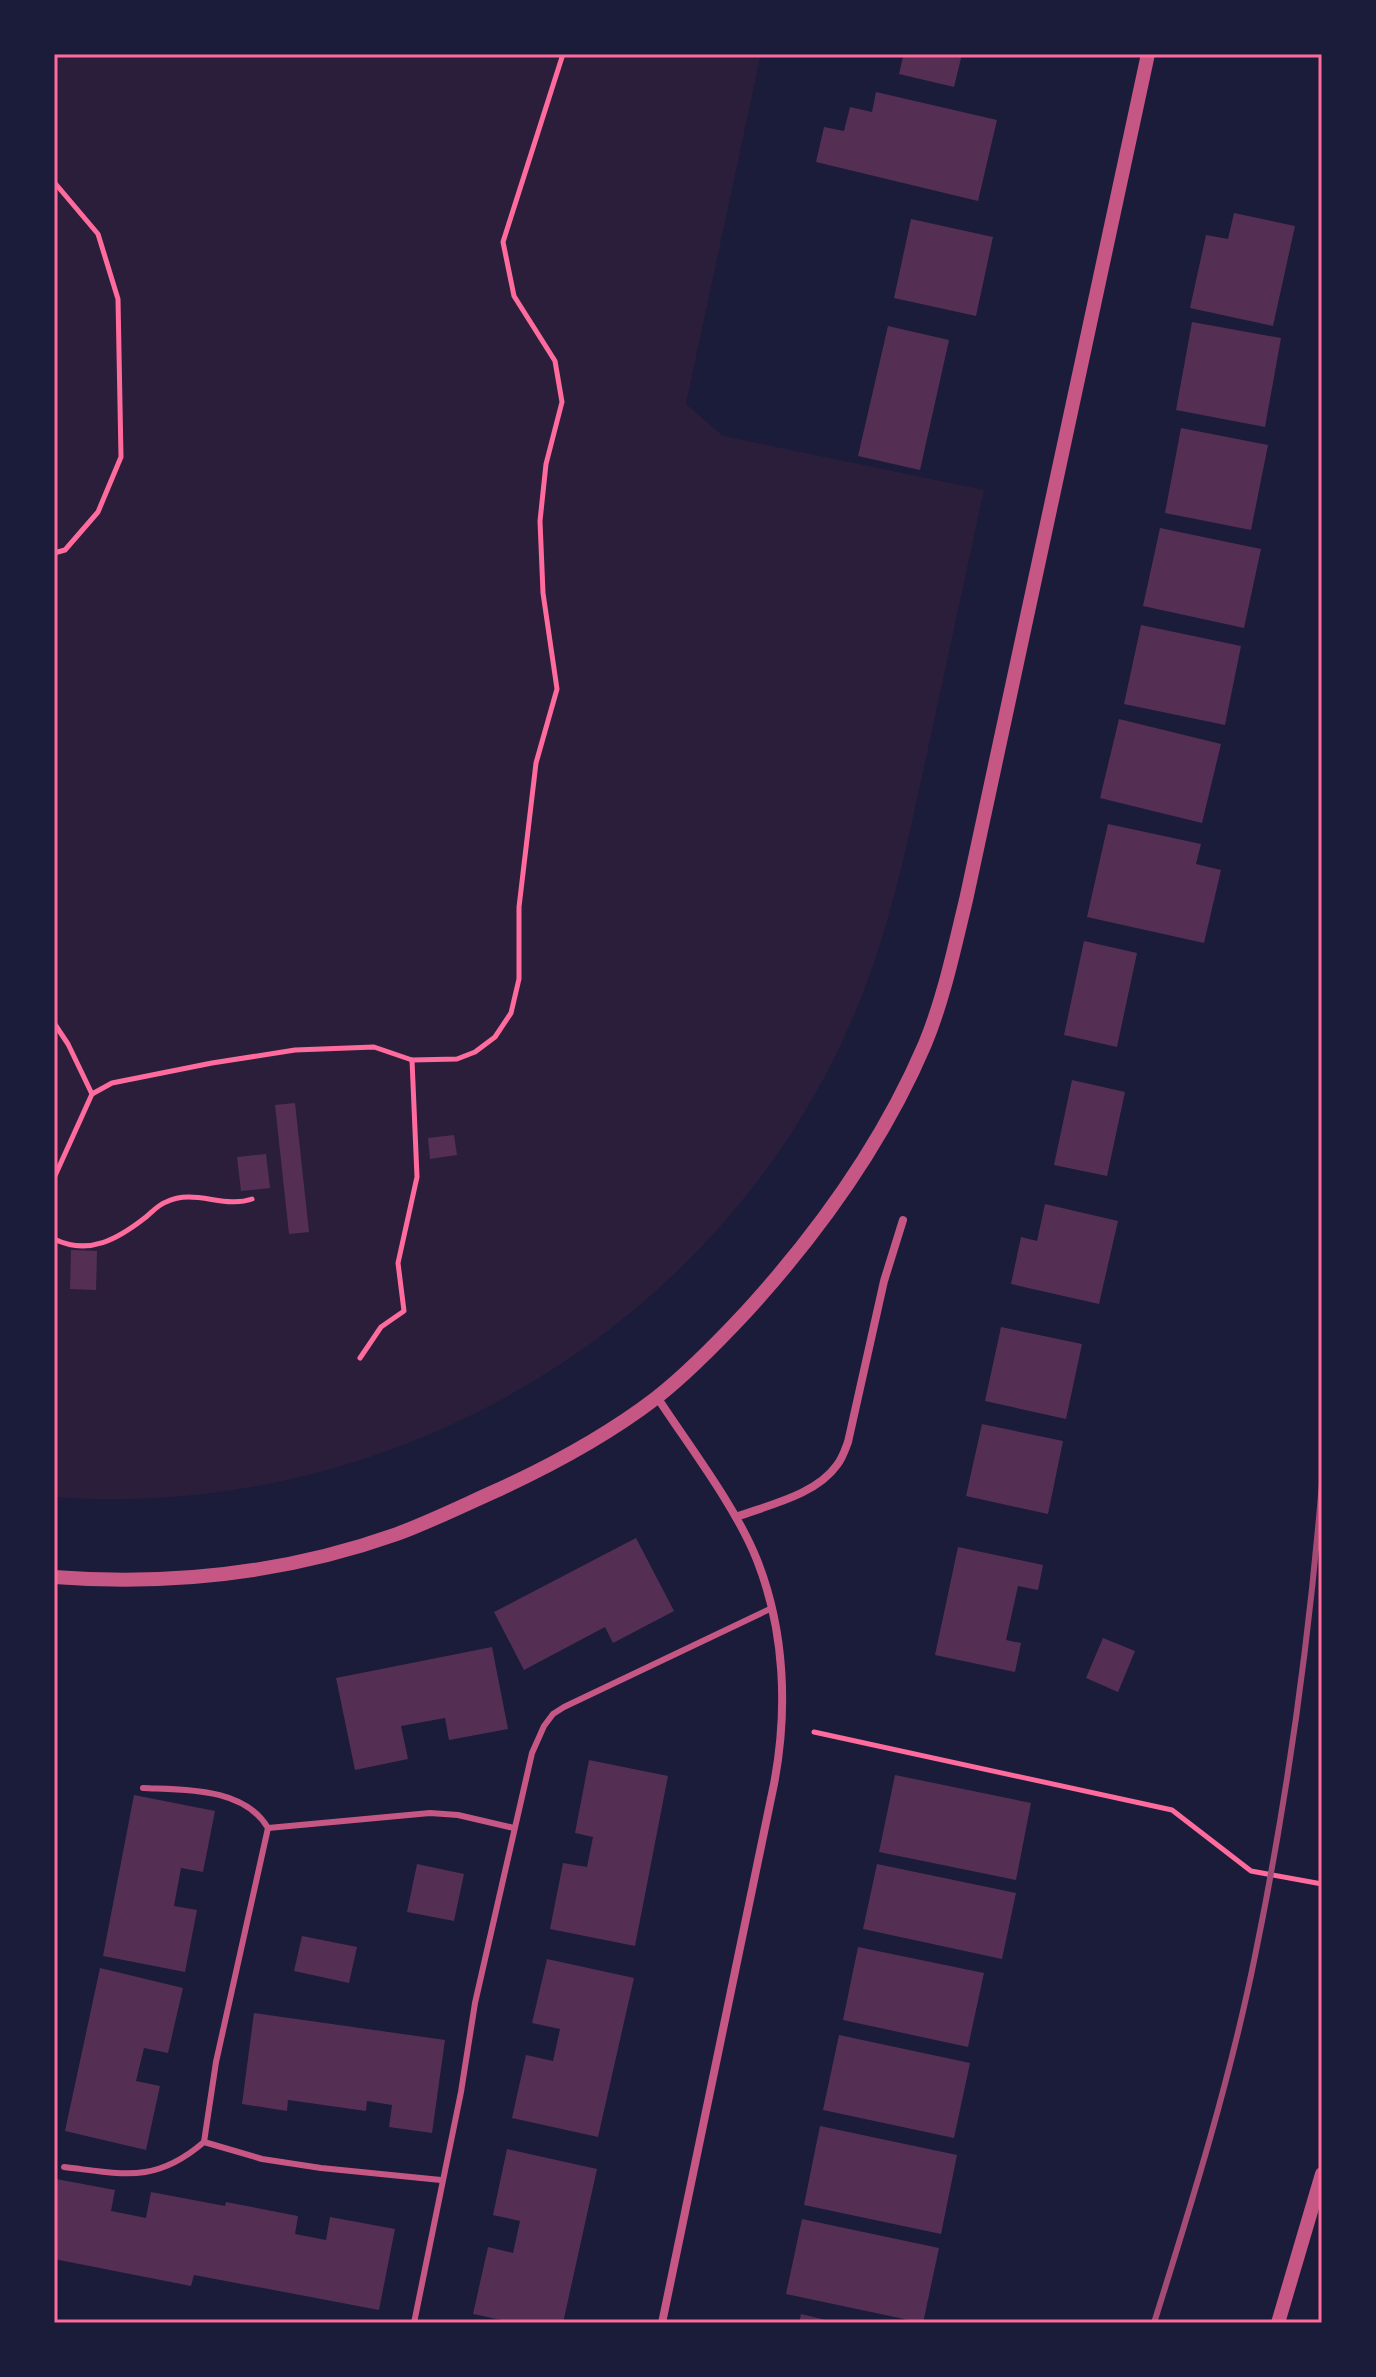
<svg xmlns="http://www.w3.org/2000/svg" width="1376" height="2377" font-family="Mulish,sans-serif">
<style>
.green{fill:#2a1e3b}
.building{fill:#542f53}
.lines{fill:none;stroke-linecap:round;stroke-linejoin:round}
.path{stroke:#ff6b9d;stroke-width:5}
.service{stroke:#c65784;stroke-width:6}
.minor{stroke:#c65784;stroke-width:8}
.tertiary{stroke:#c65784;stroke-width:14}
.rail{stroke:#a44b75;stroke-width:6}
.neatline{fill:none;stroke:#ff6b9d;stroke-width:3}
</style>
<rect width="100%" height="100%" fill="#1b1b3a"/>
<path class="green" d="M54,54H761L686,404L723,436L984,490C965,578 946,666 927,754C909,835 893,916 863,993C737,1319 399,1523 54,1497Z"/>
<g class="building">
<polygon points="896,54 962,54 954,87 899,74 903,57"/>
<polygon points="876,92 997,120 978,201 816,162 824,127 844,131 850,107 872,112"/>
<polygon points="1234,213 1295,226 1273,326 1190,308 1206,235 1228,239"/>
<polygon points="911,219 993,237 976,316 894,298"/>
<polygon points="1192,322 1281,338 1265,427 1176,410"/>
<polygon points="888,326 949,340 920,470 858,456"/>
<polygon points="1181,428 1268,445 1251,530 1165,513"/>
<polygon points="1160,528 1261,549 1244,628 1143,606"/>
<polygon points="1141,625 1241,646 1225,725 1124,704"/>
<polygon points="1119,719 1221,744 1202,823 1100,798"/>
<polygon points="1108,824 1201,844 1196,864 1221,870 1204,943 1087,917"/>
<polygon points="1084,941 1137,953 1117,1047 1064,1035"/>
<polygon points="1072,1080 1125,1092 1107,1176 1054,1165"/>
<polygon points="295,1103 309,1232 289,1234 275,1105"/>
<polygon points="454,1135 457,1155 430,1159 428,1138"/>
<polygon points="266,1154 270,1188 241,1191 237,1157"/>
<polygon points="1045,1204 1118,1221 1099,1304 1011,1284 1021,1237 1037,1241"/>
<polygon points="71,1250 97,1251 96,1290 70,1289"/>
<polygon points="1001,1327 1082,1344 1066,1419 985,1401"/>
<polygon points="982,1424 1063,1441 1048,1514 966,1496"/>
<polygon points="636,1538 674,1611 613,1643 605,1627 524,1670 494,1612"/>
<polygon points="958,1547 1043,1565 1038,1590 1018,1586 1006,1640 1021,1643 1015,1672 935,1655"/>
<polygon points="1103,1638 1135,1651 1118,1692 1086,1678"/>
<polygon points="492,1647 508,1729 449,1740 445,1718 401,1726 408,1759 355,1770 336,1678"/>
<polygon points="589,1760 668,1776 635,1946 550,1929 563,1863 587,1867 593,1837 575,1833"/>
<polygon points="895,1775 1031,1803 1016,1880 879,1852"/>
<polygon points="134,1795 215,1811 203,1872 181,1868 174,1906 197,1910 185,1972 103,1956"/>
<polygon points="417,1864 464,1874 454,1921 407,1912"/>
<polygon points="877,1864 1016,1893 1002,1959 863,1929"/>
<polygon points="302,1936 357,1947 349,1983 294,1971"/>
<polygon points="858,1947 984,1973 968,2047 843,2020"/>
<polygon points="547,1959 634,1978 598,2137 512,2118 526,2055 553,2061 560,2029 532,2023"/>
<polygon points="100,1968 183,1988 168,2053 144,2048 136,2081 160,2086 146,2150 65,2131"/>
<polygon points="254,2013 445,2040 432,2133 389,2127 392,2105 367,2101 366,2111 288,2100 287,2111 242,2104"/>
<polygon points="839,2035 970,2063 954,2138 823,2110"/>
<polygon points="820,2126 957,2155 941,2234 804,2205"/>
<polygon points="507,2149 597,2169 563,2323 516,2323 473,2314 488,2247 513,2253 520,2221 493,2215"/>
<polygon points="56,2179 115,2190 111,2211 146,2218 151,2192 225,2206 226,2202 298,2216 295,2234 326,2240 330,2217 395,2229 379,2310 194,2275 191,2286 54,2259"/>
<polygon points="802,2219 939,2248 923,2323 786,2294"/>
<polygon points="801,2314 834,2322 834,2323 799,2323"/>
</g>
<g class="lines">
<g class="path">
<polyline points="54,182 98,234 118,299 121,457 98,512 65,550 54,553"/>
<polyline points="54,1023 68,1044 92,1094"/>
<polyline points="54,1178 92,1094 112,1083 212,1063 295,1050 374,1047 412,1060 457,1059 475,1052 495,1037 511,1013 519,979 519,907 536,763 557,689 543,593 540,521 546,464 562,402 555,361 514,296 503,242 563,54"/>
<path d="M54,1239C89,1256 118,1239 146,1217C152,1212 158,1205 166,1202C194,1188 224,1209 252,1199"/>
<polyline points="360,1358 381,1327 404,1311 398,1263 417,1177 412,1060"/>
<polyline points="814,1732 1172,1810 1251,1871 1322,1884"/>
</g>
<g class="service">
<polyline points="268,1828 430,1813 458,1815 514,1828"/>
<polyline points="204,2142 262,2159 321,2168 441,2180"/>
<path d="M64,2167C124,2174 155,2184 204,2142L216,2062L268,1828C244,1787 185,1790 143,1788"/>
<polyline points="414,2323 461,2092 475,2003 532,1753 544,1726 553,1714 564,1707 772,1608"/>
</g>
<g class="minor">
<path d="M657,1397C689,1446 736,1507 757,1560C785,1631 788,1710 774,1784L662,2323"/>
<path d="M736,1517C768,1505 816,1495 837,1465C842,1459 845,1450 848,1442L884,1281L903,1220"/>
</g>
<g class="tertiary">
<path d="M54,1577C171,1586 287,1573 397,1534C432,1521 466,1504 500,1489C554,1464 609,1434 656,1398C688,1373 718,1342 746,1312C819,1232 882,1145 925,1044C944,998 954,949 966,900L1148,54"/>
<polyline points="1278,2323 1322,2174"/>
</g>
<path class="rail" d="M1154,2323C1192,2202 1230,2080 1255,1956C1287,1800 1309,1642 1322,1483"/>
</g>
<rect width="1376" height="2377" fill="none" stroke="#1b1b3a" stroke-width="112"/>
<rect x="56" y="56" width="1264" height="2265" class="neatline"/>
</svg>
